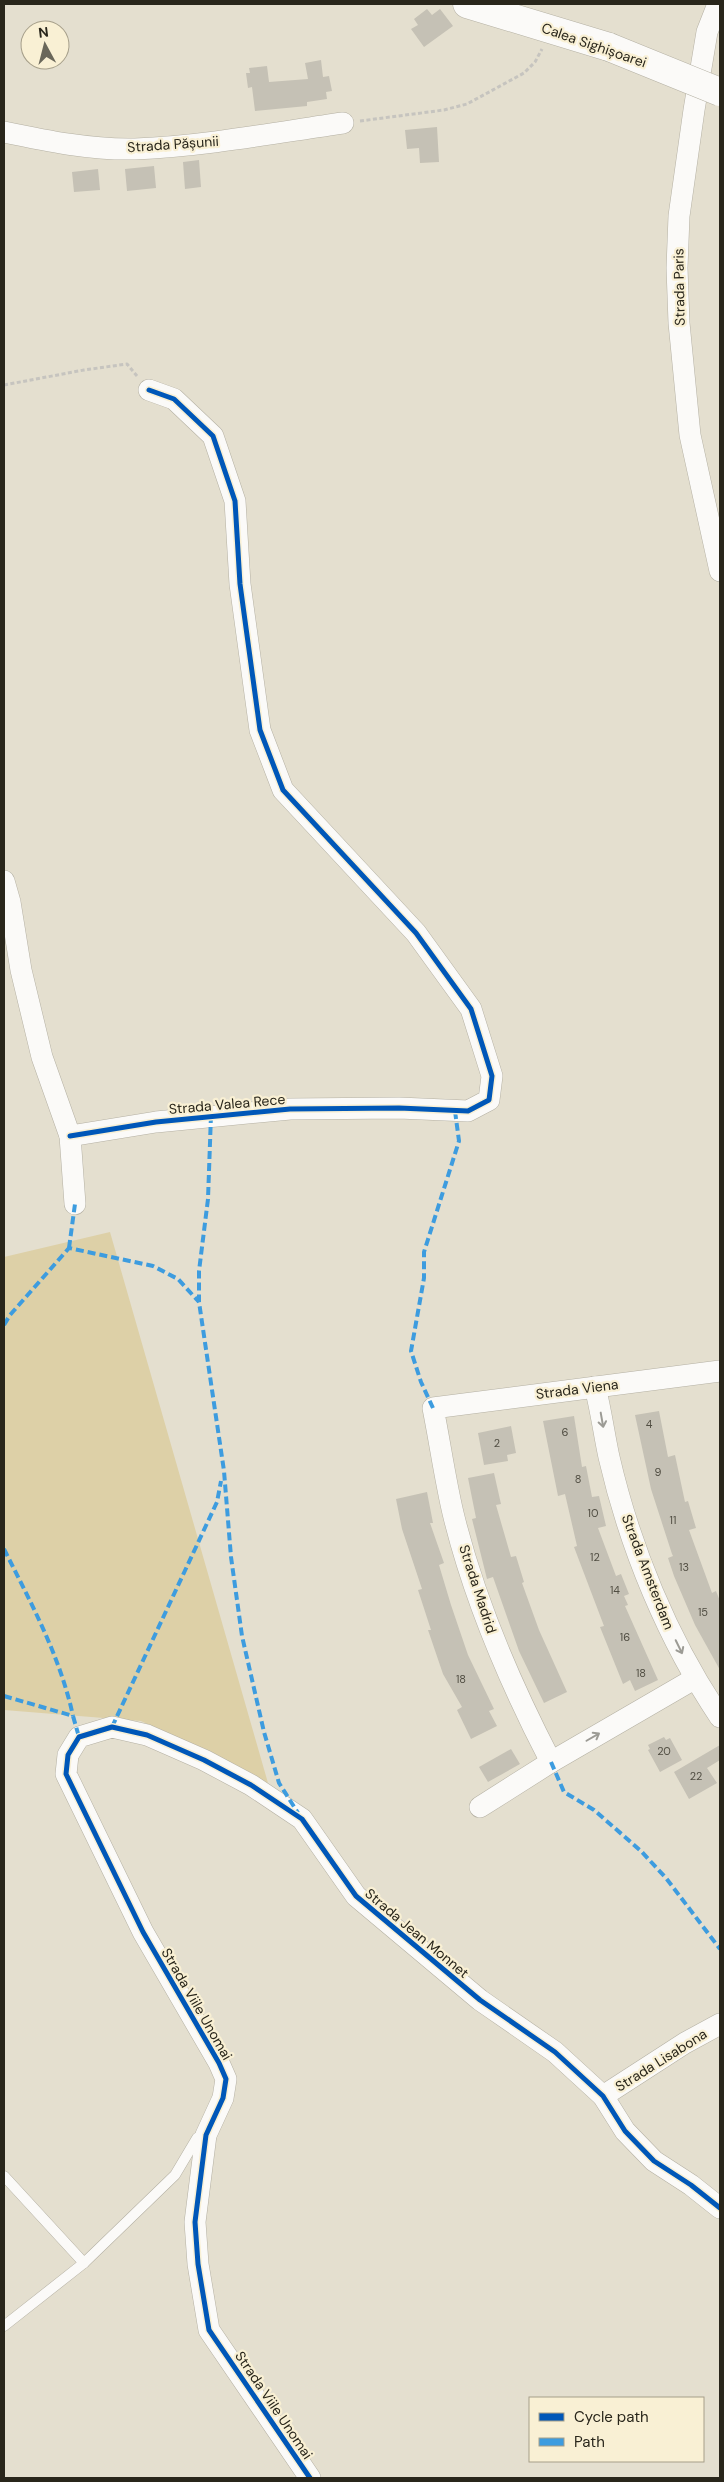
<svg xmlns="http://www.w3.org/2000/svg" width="724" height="2482" font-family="'DM Sans',sans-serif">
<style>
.green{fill:#ddd0a7}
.building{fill:#c5c1b5}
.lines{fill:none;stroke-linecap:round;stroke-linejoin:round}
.service-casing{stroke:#b4b0a3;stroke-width:11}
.minor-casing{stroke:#b4b0a3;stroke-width:22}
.secondary-casing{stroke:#b4b0a3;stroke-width:29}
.path{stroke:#c6c4bf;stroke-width:3;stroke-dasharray:4 2.5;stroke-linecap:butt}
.service{stroke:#fbfaf8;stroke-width:10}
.minor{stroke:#fbfaf8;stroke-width:21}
.secondary{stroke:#fbfaf8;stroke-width:28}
.secondary-bridge-casing{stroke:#b4b0a3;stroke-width:29;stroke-linecap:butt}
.secondary-bridge{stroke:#fbfaf8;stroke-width:28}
.quiet{stroke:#3d9cdf;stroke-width:4;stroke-dasharray:8 4;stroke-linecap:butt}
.cycleway-casing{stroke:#f9f0d4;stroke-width:8}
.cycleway{stroke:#0057b8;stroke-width:5}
.oneway{stroke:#9c9b95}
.labels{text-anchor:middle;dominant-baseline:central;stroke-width:4.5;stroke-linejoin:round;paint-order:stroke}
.number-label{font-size:11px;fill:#504d42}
.street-label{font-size:14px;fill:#29261b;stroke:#f9f0d4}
</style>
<rect width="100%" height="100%" fill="#e4dfcf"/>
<polygon class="green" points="110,1232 268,1783 141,1721 4,1710 4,1257"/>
<g class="building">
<polygon points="427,9 432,15 440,9 453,26 424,47 411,29 418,25 414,19"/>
<polygon points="321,60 323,77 329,76 332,91 326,92 327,99 307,102 307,106 255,111 252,87 248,88 246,73 250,73 249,68 267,66 269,82 308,79 305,63"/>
<polygon points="437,127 439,162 420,163 419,148 407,149 405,130"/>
<polygon points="199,160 201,187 185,189 183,162"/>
<polygon points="154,166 156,188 127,191 125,169"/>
<polygon points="98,169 100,190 74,192 72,172"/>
<polygon points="659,1411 668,1457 675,1455 685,1502 688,1501 696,1528 689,1530 712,1593 716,1591 720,1601 720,1670 695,1625 674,1576 668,1558 673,1556 672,1554 651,1489 635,1415"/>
<polygon points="574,1416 582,1467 586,1466 592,1497 599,1496 606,1526 598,1528 616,1576 621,1574 629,1594 624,1596 628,1605 625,1606 658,1680 635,1691 630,1680 623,1684 600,1627 604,1626 574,1547 577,1546 565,1494 558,1496 543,1421"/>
<polygon points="511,1426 516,1453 507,1455 508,1461 484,1465 478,1433"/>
<polygon points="494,1473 501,1504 496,1505 511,1557 516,1556 524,1582 522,1583 539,1630 567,1692 544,1703 519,1651 493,1577 487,1579 472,1519 476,1518 468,1478"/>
<polygon points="427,1492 433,1523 430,1523 444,1563 439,1565 451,1605 468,1655 494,1709 489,1711 497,1726 471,1739 457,1710 462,1707 443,1674 428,1630 431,1630 418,1590 422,1589 402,1529 396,1499"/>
<polygon points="664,1737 666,1740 670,1738 682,1760 660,1772 648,1750 650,1749 648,1745"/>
<polygon points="720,1745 720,1760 707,1768 717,1783 689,1799 674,1772"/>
<polygon points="511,1749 520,1764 488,1782 479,1767"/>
</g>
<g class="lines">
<defs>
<g id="service">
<polyline points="4,2176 84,2263 175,2175 197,2138 203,2134"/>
<polyline points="4,2326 84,2263"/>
</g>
<g id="minor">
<polyline points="718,4 707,32 694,110 679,216 677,268 679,323 690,435 720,571"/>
<path d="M4,132C47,141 91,150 135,149C205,146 274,133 343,123"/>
<polyline points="4,881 10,902 21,970 42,1057 70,1136 75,1204"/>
<polyline points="70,1136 156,1122 290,1109 399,1108 468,1111 489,1100 492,1076 471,1009 416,933 283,790 260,730 240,584 235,501 213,436 174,399 149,390"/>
<path d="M595,1387C601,1410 604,1434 609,1457C630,1548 668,1640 720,1717"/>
<path d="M551,1762C510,1683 474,1600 453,1513C445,1479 440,1443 433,1408L720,1371"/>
<polyline points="480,1807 551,1762 694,1679"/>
<polyline points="603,2096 685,2043 720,2024"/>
<polyline points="310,2478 209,2330 198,2264 195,2222 206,2135 223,2098 226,2079 219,2063 143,1932 66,1774 68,1755 79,1737 112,1727 147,1735 204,1760 251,1785 302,1819 356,1896 480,2000 555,2052 603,2096 625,2131 654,2161 691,2185 720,2208"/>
</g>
<polyline id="secondary" points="467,4 609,47"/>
</defs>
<use href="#service" class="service-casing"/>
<use href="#minor" class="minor-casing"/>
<use href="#secondary" class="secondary-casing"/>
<g class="path">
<polyline points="360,121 444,110 467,104 524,73 535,62 542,49"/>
<polyline points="4,385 84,370 127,364 137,376"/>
</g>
<use href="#service" class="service"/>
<use href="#minor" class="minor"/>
<use href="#secondary" class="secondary"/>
<defs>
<polyline id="secondary-bridge" points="609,47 720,92"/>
</defs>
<use href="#secondary-bridge" class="secondary-bridge-casing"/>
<use href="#secondary-bridge" class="secondary-bridge"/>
<g class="quiet">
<polyline points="211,1115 208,1199 199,1271 199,1302 224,1471 231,1557 242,1636 264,1732 279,1783 298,1813"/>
<polyline points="69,1248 75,1204"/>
<polyline points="4,1325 10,1315 69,1248 153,1266 178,1279 199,1302"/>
<polyline points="433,1408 421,1382 411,1351 424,1278 424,1252 459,1141 455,1111"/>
<path d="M4,1549C31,1603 60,1656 73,1716"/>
<polyline points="4,1696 73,1716 79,1737"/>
<polyline points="112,1727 217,1502 221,1481"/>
<polyline points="551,1762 564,1792 594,1810 641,1851 666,1878 720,1949"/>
</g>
<defs>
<g id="cycleway">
<polyline points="70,1136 156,1122 290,1109 399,1108 468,1111 489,1100 492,1076 471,1009 416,933 283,790 260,730 240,584 235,501 213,436 174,399 149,390"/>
<polyline points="310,2478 209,2330 198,2264 195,2222 206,2135 223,2098 226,2079 219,2063 143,1932 66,1774 68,1755 79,1737 112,1727 147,1735 204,1760 251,1785 302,1819 356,1896 480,2000 555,2052 603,2096 625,2131 654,2161 691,2185 720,2208"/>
</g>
</defs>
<use href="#cycleway" class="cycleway-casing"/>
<use href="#cycleway" class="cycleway"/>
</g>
<defs><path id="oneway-shaft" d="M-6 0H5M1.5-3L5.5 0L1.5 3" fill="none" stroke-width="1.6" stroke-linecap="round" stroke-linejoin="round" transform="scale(1.25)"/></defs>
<g class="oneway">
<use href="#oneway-shaft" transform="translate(602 1420) rotate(80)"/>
<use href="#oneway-shaft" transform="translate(679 1647) rotate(64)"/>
<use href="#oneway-shaft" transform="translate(593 1737) rotate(-30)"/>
</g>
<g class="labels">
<g class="number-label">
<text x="649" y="1424">4</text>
<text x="565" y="1432">6</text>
<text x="497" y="1443">2</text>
<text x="658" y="1472">9</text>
<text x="578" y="1479">8</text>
<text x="593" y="1513">10</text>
<text x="673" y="1520">11</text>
<text x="595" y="1557">12</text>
<text x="684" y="1567">13</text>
<text x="615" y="1590">14</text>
<text x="703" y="1612">15</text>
<text x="625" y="1637">16</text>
<text x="641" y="1673">18</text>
<text x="461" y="1679">18</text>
<text x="664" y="1751">20</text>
<text x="696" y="1776">22</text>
</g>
<g class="street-label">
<text transform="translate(594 45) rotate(19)">Calea Sighișoarei</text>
<text transform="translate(173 144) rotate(-4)">Strada Pășunii</text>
<text transform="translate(679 287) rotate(-91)">Strada Paris</text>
<text transform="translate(227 1104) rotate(-5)">Strada Valea Rece</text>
<text transform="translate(577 1389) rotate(-7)">Strada Viena</text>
<text transform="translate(648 1572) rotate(69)">Strada Amsterdam</text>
<text transform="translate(478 1589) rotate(72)">Strada Madrid</text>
<text transform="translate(417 1933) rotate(40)">Strada Jean Monnet</text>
<text transform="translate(197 2004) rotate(60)">Strada Viile Unomai</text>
<text transform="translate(661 2060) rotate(-32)">Strada Lisabona</text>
<text transform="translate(274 2405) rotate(56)">Strada Viile Unomai</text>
</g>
</g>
<rect width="724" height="2482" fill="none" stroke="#29261b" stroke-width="10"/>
<rect x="529" y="2397" width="175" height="65" fill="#f9f0d4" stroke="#a69f8a"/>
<rect x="539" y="2413" width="25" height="8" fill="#0057b8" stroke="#a69f8a"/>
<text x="574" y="2422" font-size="15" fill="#29261b">Cycle path</text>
<rect x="539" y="2438" width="25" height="8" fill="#3d9cdf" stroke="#a69f8a"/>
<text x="574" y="2447" font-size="15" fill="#29261b">Path</text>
<g transform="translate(45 45) rotate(353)"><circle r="24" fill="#f9f0d4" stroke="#a69f8a"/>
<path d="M0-4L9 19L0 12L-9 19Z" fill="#6a675a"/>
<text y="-8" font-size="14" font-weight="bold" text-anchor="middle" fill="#29261b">N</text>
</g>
</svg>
